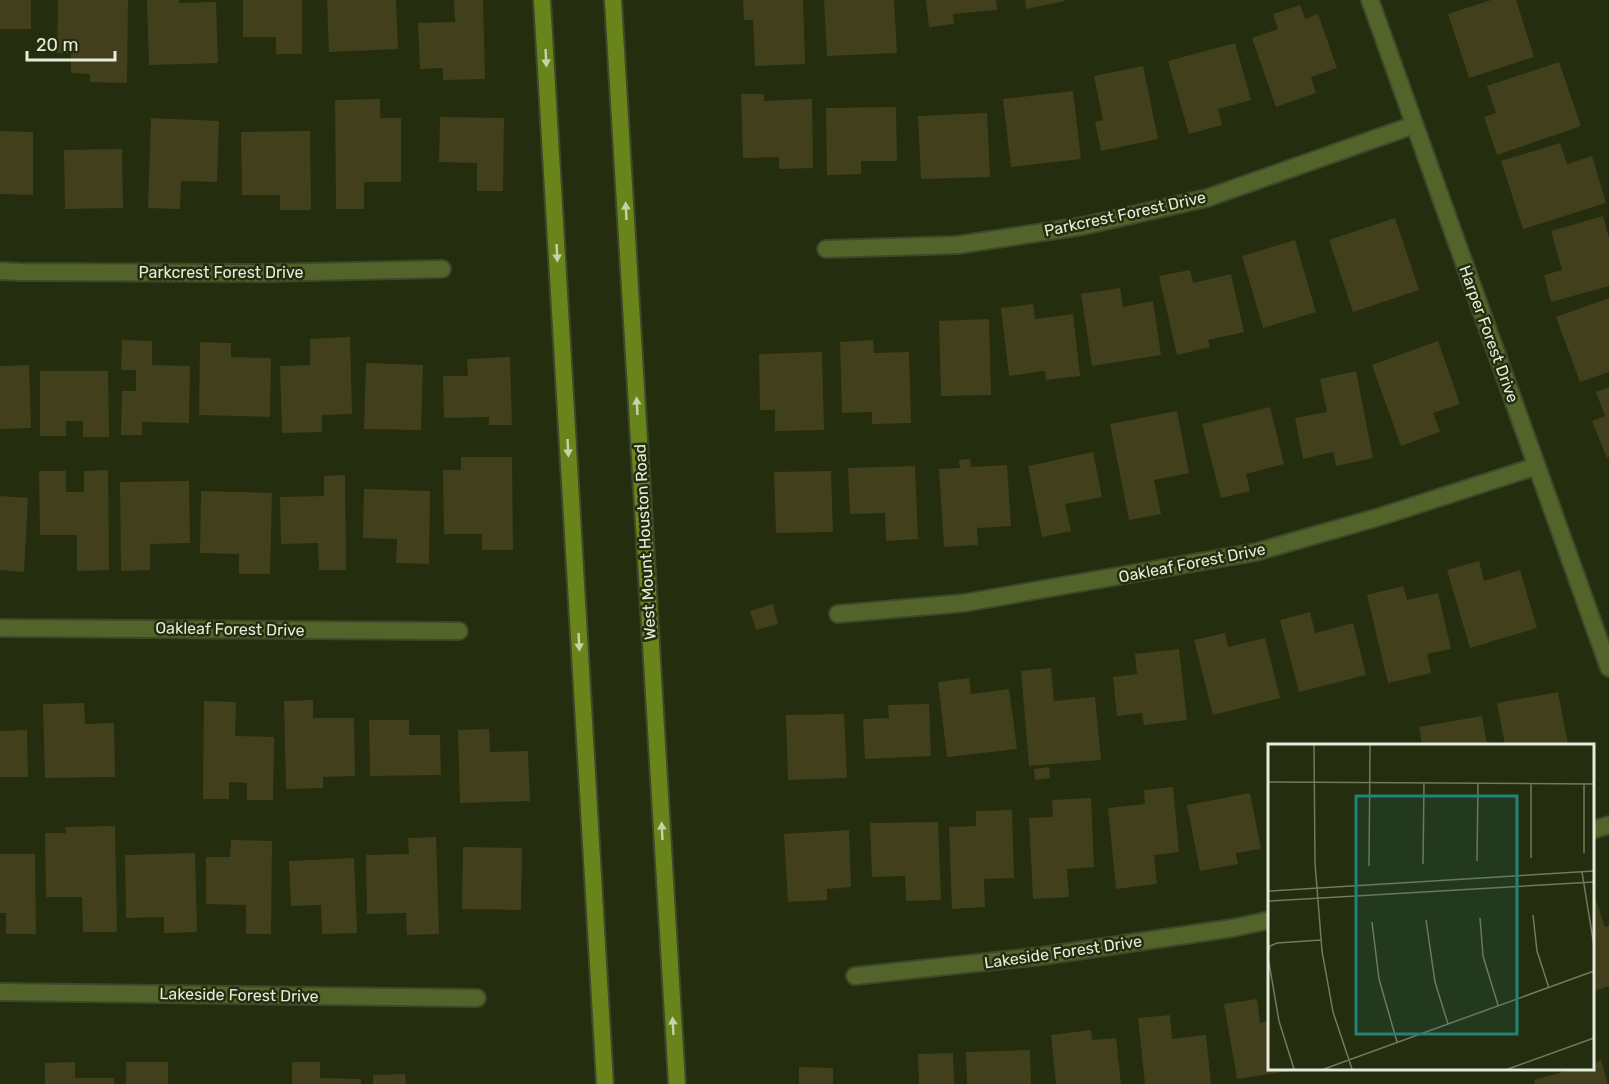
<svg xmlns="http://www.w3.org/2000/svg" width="1609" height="1084" font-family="Rubik,sans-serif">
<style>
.building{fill:#423f1d}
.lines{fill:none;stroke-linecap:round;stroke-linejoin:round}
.minor-casing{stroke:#3f482b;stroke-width:20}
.secondary-casing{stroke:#3f482b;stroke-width:20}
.minor{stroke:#526429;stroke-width:16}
.secondary{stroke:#69841a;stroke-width:16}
.oneway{fill:#c6d2aa}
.labels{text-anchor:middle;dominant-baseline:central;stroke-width:5;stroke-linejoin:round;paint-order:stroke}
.street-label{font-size:16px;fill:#e5ecda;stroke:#242d0e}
.inset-road{fill:none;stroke:#717960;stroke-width:1.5}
.view{fill:#248279;fill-opacity:0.15;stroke:#248279;stroke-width:3}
.inset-edge{fill:none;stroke:#e5ecda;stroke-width:3}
</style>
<rect width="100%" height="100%" fill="#242d0e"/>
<g class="building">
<rect x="0" y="0" width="31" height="29"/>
<polygon points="58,0 128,0 127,83 90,82 90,74 71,73 71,53 57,53"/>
<polygon points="147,0 179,0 179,3 216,2 218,63 149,65"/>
<polygon points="243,0 302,0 302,54 276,54 276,37 243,37"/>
<polygon points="327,0 396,0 398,49 329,52"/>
<polygon points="454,0 483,0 485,79 443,80 443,68 420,69 418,23 455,22"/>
<polygon points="743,0 803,0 805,64 755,66 753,20 744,20"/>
<polygon points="824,0 894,0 897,53 827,56"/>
<polygon points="926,0 996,0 997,10 953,14 954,24 929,27"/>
<polygon points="1025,0 1065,0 1065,1 1026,9"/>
<polygon points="1491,0 1516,0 1534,57 1469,78 1448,14"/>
<polygon points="1300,5 1305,19 1318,14 1337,68 1311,77 1316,93 1276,107 1252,38 1278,29 1273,14"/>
<polygon points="1235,43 1251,100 1218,109 1222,125 1189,134 1168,61"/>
<polygon points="1559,62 1581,126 1497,155 1484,117 1496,113 1487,86"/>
<polygon points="1143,66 1158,139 1101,151 1095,122 1103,120 1094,76"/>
<polygon points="1073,91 1081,159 1011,167 1003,99"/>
<polygon points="741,94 764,94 764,101 812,99 813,168 779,169 779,157 743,158"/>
<polygon points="380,99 380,118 401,118 401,182 364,182 364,209 336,209 335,100"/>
<polygon points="896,107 897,161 861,161 861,174 827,175 826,108"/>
<polygon points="987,113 990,177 921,179 918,116"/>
<polygon points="440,117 504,118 503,191 477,191 477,163 439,162"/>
<polygon points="151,118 219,121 217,182 181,181 180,209 148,208"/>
<polygon points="0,131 33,132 33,195 0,194"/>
<polygon points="310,131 311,210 280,210 280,195 242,195 241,132"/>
<polygon points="1560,143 1567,164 1592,156 1606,203 1523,229 1501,161"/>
<polygon points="122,149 123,208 65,209 64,150"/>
<polygon points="1603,216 1609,238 1609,286 1551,302 1544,275 1562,270 1551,231"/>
<polygon points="1395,218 1419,290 1353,312 1329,240"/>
<polygon points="1295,240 1316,312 1263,328 1242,256"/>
<polygon points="1190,270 1193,283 1231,274 1244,332 1208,340 1210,347 1177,355 1159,276"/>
<polygon points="1120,288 1123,307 1153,301 1161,355 1092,366 1081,294"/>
<polygon points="1609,298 1609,372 1580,382 1556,317"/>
<polygon points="1033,304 1035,319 1073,314 1080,376 1046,380 1045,371 1009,376 1001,308"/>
<polygon points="989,319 991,395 941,396 939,321"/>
<polygon points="350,337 352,414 322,415 322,432 282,433 280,366 310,365 310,339"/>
<polygon points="122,340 152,341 152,365 190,366 189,423 142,422 142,435 121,435 122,391 136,391 136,370 121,370"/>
<polygon points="873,340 874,353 909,352 911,423 872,424 872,412 842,413 840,342"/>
<polygon points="1438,341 1460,404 1433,413 1440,432 1401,446 1372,365"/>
<polygon points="200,342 231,343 231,357 271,358 270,417 199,415"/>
<polygon points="822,352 824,430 775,431 775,410 760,410 759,354"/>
<polygon points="510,357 512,425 489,425 489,417 444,418 443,376 468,376 467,359"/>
<polygon points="366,363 423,365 421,430 364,429"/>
<polygon points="29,365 31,428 0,429 0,366"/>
<polygon points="40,371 108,371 109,437 83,437 83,421 66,421 66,436 40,436"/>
<polygon points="1356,371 1373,458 1336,466 1333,452 1303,459 1295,418 1327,412 1320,379"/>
<polygon points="1609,387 1609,457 1607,458 1592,421 1605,416 1596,392"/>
<polygon points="1270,407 1284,464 1246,474 1250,491 1221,498 1202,424"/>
<polygon points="1177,411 1189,473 1154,480 1161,514 1129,520 1110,424"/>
<polygon points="1093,452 1102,497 1065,504 1071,531 1042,537 1028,466"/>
<polygon points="461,457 512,457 513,550 482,550 482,534 444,534 443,470 461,470"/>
<polygon points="970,459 971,467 1007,465 1011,526 977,528 978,545 944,547 939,469 960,468 959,460"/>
<polygon points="915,466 918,539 886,541 885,513 850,514 848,468"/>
<polygon points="108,470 109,570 77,571 77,535 40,535 39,471 66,471 66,492 84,492 84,471"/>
<polygon points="831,471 833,532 776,533 774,472"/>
<polygon points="345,475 346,570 319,570 318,543 281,544 280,497 324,496 324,476"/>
<polygon points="189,481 190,543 150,544 150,570 121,571 120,482"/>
<polygon points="364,489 430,491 429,564 396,563 397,539 363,538"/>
<polygon points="201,491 272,493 270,574 239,574 239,554 200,553"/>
<polygon points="0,496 28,498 24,572 0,570"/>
<polygon points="1479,561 1484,581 1520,570 1537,628 1470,648 1447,570"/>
<polygon points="1403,586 1407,600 1438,593 1451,649 1427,654 1431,673 1388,683 1367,595"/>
<polygon points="773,604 778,624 756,630 750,611"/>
<polygon points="1310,612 1315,633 1353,623 1366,675 1299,692 1280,620"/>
<polygon points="1225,633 1228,647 1265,638 1280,698 1213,715 1194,640"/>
<polygon points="1179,649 1187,720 1144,725 1142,713 1117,716 1113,677 1137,674 1135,654"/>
<polygon points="1051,668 1054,701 1095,697 1101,760 1029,766 1021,671"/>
<polygon points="969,678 971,694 1009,689 1017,749 947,757 938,682"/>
<polygon points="1558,692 1568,744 1505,745 1497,703"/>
<polygon points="313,700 313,718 354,718 355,776 323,777 323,788 286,789 284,701"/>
<polygon points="204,701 236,702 235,736 274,737 273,800 247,800 247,783 229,782 229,799 203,799"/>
<polygon points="84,703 85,724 114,723 115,777 45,778 43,704"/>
<polygon points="929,704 931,756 865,759 863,719 889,718 888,705"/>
<polygon points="844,714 847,778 788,780 786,715"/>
<polygon points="1482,716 1487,745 1422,745 1419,727"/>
<polygon points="369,720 409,720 409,735 440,735 441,775 370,776"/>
<polygon points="489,729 490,752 528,751 530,801 460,803 458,730"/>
<polygon points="27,730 28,777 0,777 0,731"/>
<polygon points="1049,767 1050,778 1035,780 1034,769"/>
<polygon points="1173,787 1179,852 1154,855 1157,884 1116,889 1108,808 1145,804 1144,790"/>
<polygon points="1250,793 1261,849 1236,853 1238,864 1200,871 1187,805"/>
<polygon points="1091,798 1094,867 1067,869 1069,897 1033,899 1029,818 1053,817 1052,800"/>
<polygon points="1012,810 1014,878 984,879 985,907 952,909 949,827 976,826 976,811"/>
<polygon points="938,822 941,900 906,901 905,876 872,877 870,823"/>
<polygon points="115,826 117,932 83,932 82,897 46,897 45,833 66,833 65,827"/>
<polygon points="849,830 851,887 827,889 827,900 788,902 784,834"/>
<polygon points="436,837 439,934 407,935 406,913 367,914 366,855 409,854 408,838"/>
<polygon points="231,840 272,841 271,934 246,934 246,905 206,904 206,857 230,857"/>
<polygon points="463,847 522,848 521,910 462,909"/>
<polygon points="195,853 197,932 164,933 164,917 126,918 125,855"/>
<polygon points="0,854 35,854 36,934 6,934 6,913 0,913"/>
<polygon points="354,858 357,933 322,934 321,905 291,906 289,861"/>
<polygon points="1596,900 1605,927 1609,926 1609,986 1594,991 1592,987 1592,901"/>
<polygon points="1257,999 1260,1023 1270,1021 1270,1068 1302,1068 1302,1069 1237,1079 1224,1004"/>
<polygon points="1170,1015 1172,1039 1206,1035 1211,1084 1145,1084 1138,1018"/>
<polygon points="1091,1030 1092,1040 1116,1038 1121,1084 1056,1084 1051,1035"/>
<polygon points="1030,1050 1031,1084 967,1084 966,1052"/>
<polygon points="953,1053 954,1084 919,1084 918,1054"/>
<polygon points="1601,1060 1608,1084 1535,1084 1534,1080 1577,1068 1592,1068 1592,1063"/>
<polygon points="75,1062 75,1078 114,1078 114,1084 45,1084 45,1063"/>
<rect x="126" y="1062" width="42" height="22"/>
<polygon points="292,1062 320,1062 320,1078 361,1079 361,1084 292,1084"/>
<polygon points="799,1067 833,1068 833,1084 799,1084"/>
<polygon points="405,1074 406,1084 373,1084 373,1075"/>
</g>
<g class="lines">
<defs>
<g id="minor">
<polyline points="1370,0 1609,668"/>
<polyline points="826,249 957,245 1083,226 1207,198 1414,125"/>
<polyline points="0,271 21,272 264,273 442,269"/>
<polyline points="838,614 964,603 1256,552 1379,517 1537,466"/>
<polyline points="0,628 459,631"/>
<polyline points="1592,830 1609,825"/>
<polyline points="855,976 1042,956 1233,928 1270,920"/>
<polyline points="0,992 477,998"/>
</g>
<g id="secondary">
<polyline points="542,0 605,1084"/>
<polyline points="613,0 677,1084"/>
</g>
</defs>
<use href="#minor" class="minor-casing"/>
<use href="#secondary" class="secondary-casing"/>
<use href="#minor" class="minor"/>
<use href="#secondary" class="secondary"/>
</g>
<defs><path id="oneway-solid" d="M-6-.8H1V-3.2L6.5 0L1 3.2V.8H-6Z" transform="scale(1.5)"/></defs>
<g class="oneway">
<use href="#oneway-solid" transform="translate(546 58) rotate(87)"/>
<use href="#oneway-solid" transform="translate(626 211) rotate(-93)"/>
<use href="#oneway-solid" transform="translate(557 253) rotate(87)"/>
<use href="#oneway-solid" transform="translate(637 406) rotate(-93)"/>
<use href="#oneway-solid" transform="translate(568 448) rotate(87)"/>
<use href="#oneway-solid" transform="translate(579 642) rotate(87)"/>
<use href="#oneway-solid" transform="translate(662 831) rotate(-93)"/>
<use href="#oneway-solid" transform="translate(673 1026) rotate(-93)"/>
</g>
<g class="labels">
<g class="street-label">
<text transform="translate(1125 214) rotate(-12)">Parkcrest Forest Drive</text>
<text x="221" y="272">Parkcrest Forest Drive</text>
<text transform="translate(1489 334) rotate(70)">Harper Forest Drive</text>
<text transform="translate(645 542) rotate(-93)">West Mount Houston Road</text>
<text transform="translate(1192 563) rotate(-11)">Oakleaf Forest Drive</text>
<text transform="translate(230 629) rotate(1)">Oakleaf Forest Drive</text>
<text transform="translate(1063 952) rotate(-8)">Lakeside Forest Drive</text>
<text transform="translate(239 995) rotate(1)">Lakeside Forest Drive</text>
</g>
</g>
<g transform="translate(1268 744)">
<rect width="326" height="326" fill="#242d0e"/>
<path class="inset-road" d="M46,1L47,119L54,207L65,268L84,325M0,38L326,40M316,40V109M263,114V39M209,117L210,39M155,120L156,38M101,122L102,1M314,128L326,202M0,147L326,127M0,157L326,138M265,171L269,207L281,244M212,174L215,212L230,261M158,176L167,238L180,280M104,178L111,235L129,298M0,210L2,202L9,199L53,196M0,213L11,277L26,325M56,325L326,227M240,325L326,294"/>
<path class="view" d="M88,52H249V290H88Z"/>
<rect width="326" height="326" class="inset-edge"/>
</g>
<path d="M27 51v9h88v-9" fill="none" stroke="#e5ecda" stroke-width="3"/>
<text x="36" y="51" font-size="18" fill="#e5ecda" stroke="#242d0e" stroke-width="4.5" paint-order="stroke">20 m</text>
</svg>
